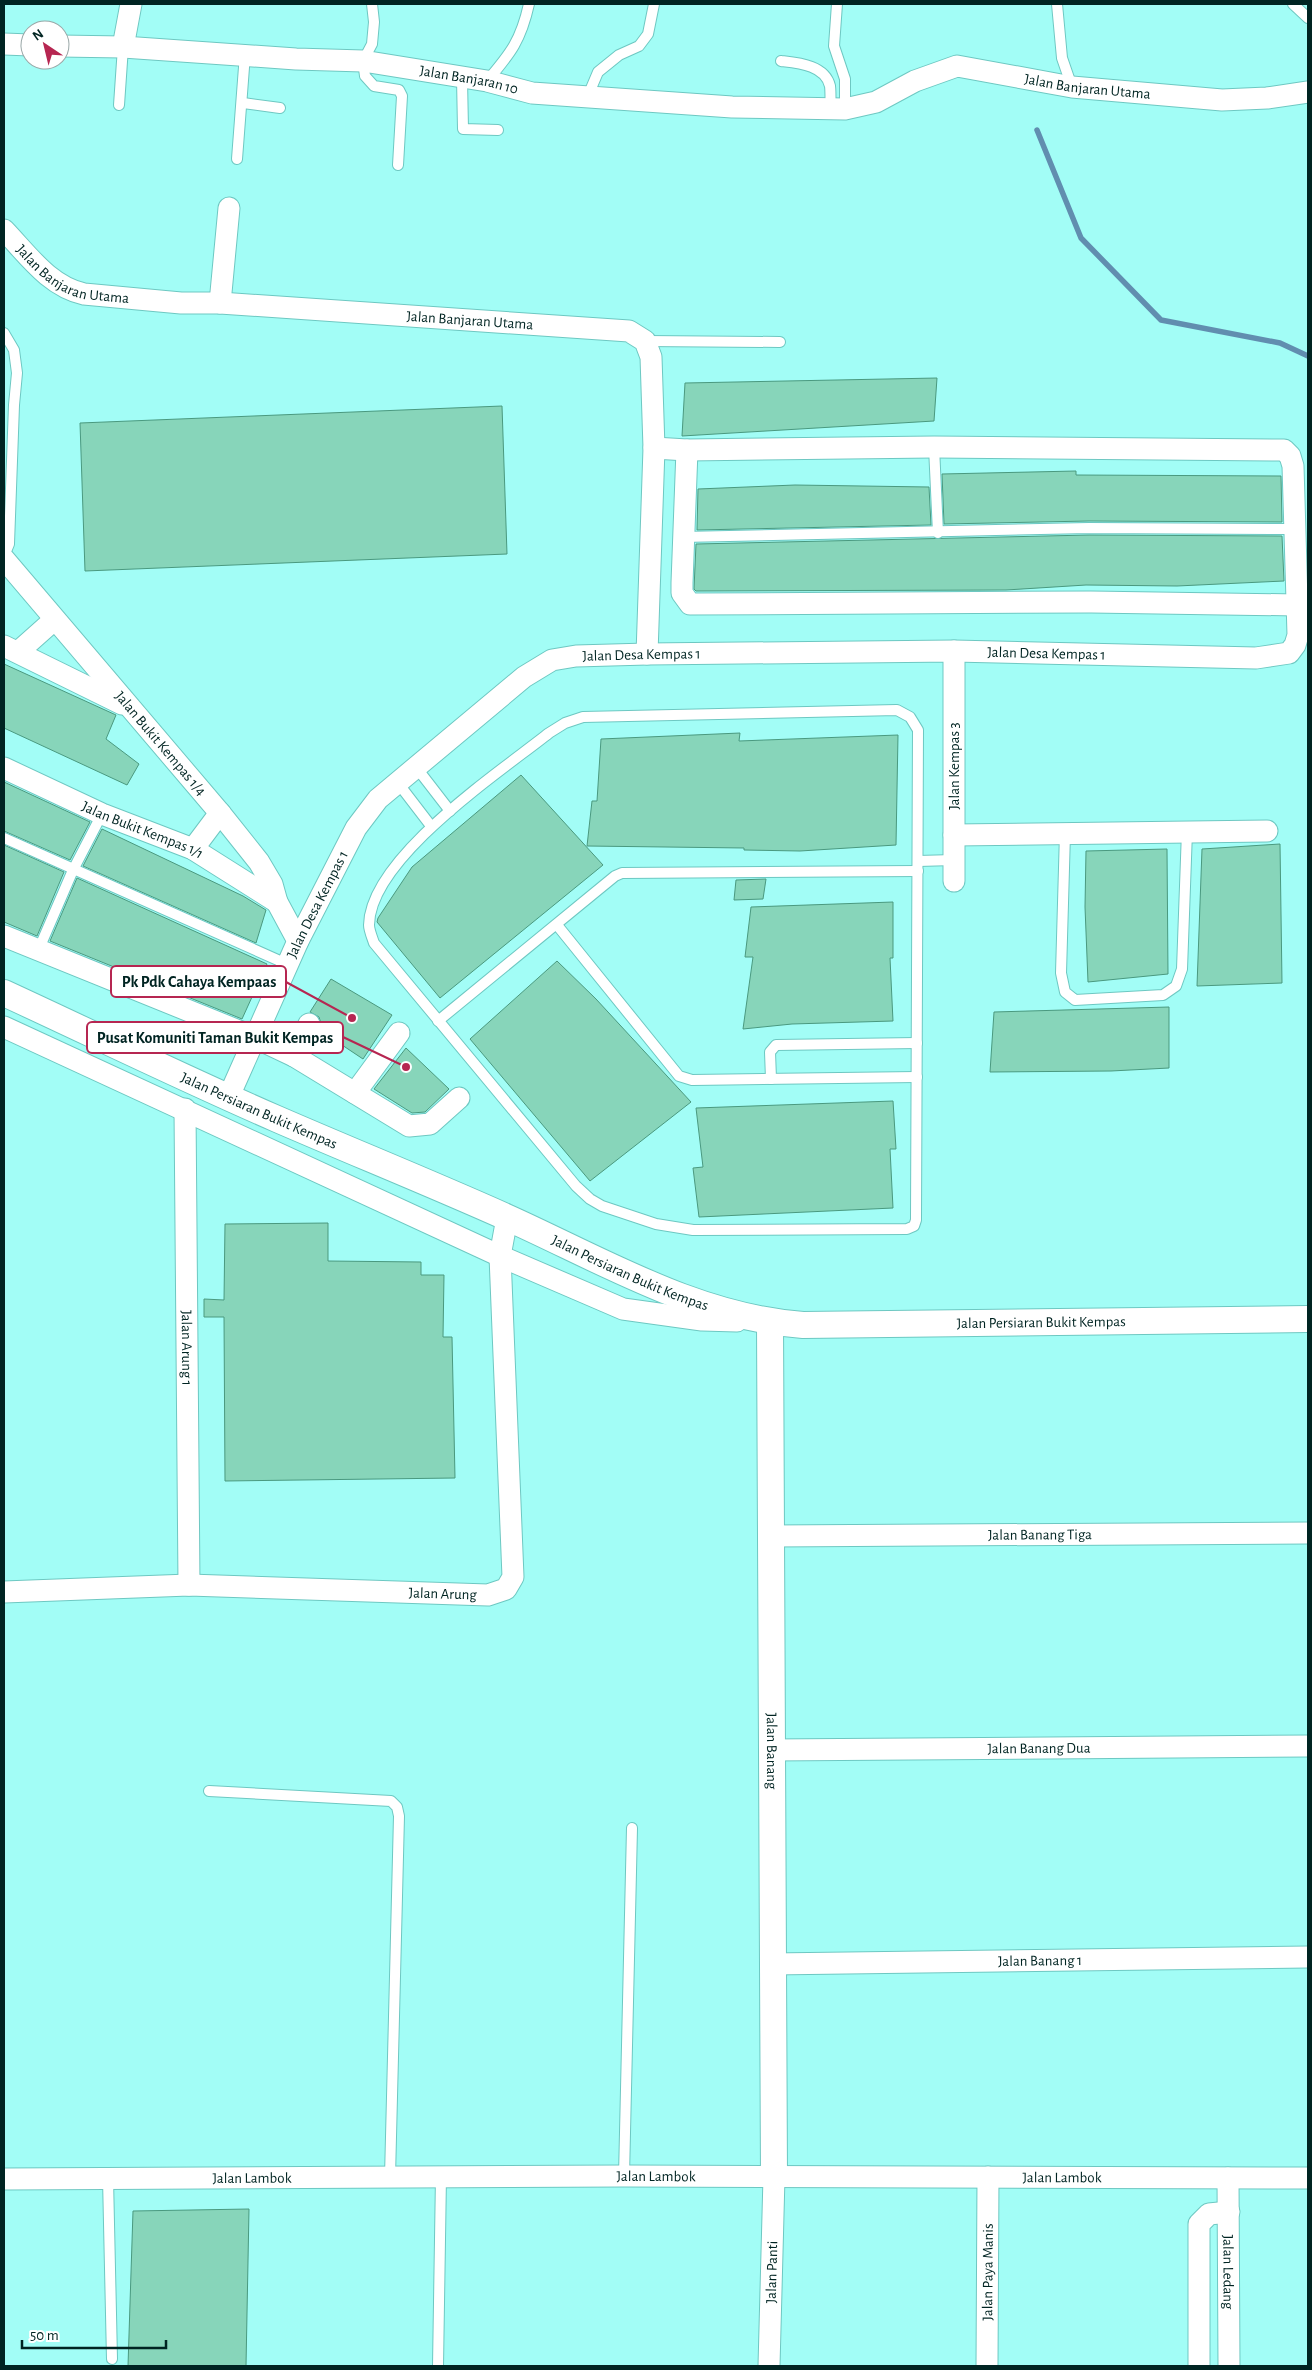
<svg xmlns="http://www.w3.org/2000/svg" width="1312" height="2370" font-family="'Alegreya Sans',sans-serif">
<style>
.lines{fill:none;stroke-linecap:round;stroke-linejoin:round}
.stream{stroke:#618eaf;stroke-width:5.5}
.building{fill:#87d5ba;stroke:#4a997f}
.service-casing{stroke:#6ec8c2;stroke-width:12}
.minor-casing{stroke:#6ec8c2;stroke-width:23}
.tertiary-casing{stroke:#6ec8c2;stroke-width:28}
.service{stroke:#fff;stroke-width:10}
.minor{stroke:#fff;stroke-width:21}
.tertiary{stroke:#fff;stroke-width:26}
.labels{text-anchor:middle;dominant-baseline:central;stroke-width:4;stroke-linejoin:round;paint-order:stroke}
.street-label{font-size:15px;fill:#002422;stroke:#fff}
.leader{fill:none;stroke:#b62651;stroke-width:2}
.callout-dot{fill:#b62651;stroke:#fff;stroke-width:2}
.callout{fill:#fff;stroke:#b62651;stroke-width:2}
.callout-label{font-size:16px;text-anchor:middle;font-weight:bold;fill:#002422}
</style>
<rect width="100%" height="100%" fill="#a2fdf6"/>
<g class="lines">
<polyline class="stream" points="1037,130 1081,238 1161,320 1280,343 1308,356"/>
</g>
<g class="building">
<polygon points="937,378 934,421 682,436 685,383"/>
<polygon points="502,406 507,554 85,571 80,423"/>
<polygon points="1076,471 1076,475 1281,476 1282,522 1089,521 944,524 942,474"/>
<polygon points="795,485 929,487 931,525 697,530 698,489"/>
<polygon points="1089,535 1282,536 1284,581 1177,586 1086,585 1006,590 696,591 694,589 696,544"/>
<polygon points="4,664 116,715 106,739 139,764 127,785 4,728"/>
<polygon points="740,733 739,741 898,735 896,845 800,851 744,850 744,848 587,846 592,801 597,801 601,739"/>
<polygon points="521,775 603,865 440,998 377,922 378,918 412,867"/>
<polygon points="4,782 90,822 70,860 4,831"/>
<polygon points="102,829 243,896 266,910 256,943 83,866"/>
<polygon points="1280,844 1282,983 1197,986 1202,849"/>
<polygon points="4,845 64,872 37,936 4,922"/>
<polygon points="1167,849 1168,974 1088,982 1085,907 1086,851"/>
<polygon points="77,878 267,964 242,1019 50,941"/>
<polygon points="766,879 763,899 734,900 736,880"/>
<polygon points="893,902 893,958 890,958 893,1021 792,1024 743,1029 753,957 745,957 751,907"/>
<polygon points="557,961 596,999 691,1102 590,1181 470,1039"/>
<polygon points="331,979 392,1015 363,1059 324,1033 319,1017 310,1012"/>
<polygon points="1169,1007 1169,1068 1111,1071 990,1072 994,1012"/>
<polygon points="406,1048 449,1089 425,1112 412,1113 374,1089"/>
<polygon points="893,1101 896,1149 890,1149 893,1208 699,1217 693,1168 703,1167 696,1108"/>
<polygon points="328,1223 328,1261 421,1262 421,1275 444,1275 443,1337 452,1337 455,1478 225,1481 224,1317 204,1317 204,1299 224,1300 225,1224"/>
<polygon points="249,2209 246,2366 128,2366 133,2211"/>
</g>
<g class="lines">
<defs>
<g id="service">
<polyline points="372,4 374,22 372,44 363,61 365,76 374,86 399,90 402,96 398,165"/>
<polyline points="837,4 834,46 845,79 845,109"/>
<polyline points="1057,4 1062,58 1072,87"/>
<polyline points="1293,4 1308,18"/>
<path d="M781,61C798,63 825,65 830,86C831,94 830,103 831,110"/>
<polyline points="462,79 463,129 498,130"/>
<path d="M487,81C511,53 521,40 529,4"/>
<polyline points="587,98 598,72 619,55 639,46 648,34 654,4"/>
<polyline points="243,103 280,108"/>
<polyline points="119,105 123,47"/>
<polyline points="237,159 245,54"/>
<polyline points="4,333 14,350 17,373 14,405 9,544 4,556"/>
<polyline points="645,341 780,342"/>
<polyline points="934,447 938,533"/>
<polyline points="682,537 1089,528 1294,529"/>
<path d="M897,710L910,717L918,730L916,1220L914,1226L907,1229L693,1230L656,1224L602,1206L590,1199L576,1186L374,943C372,937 369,930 369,925C370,858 500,772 549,733L565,723L583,717Z"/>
<polyline points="416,767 450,811"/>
<polyline points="398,783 431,826"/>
<polyline points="1065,833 1061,973 1065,992 1075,1000 1163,995 1176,986 1182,969 1187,831"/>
<polyline points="4,838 289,965"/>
<polyline points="918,861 954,860"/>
<polyline points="557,925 679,1076 692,1080 917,1077"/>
<polyline points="38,951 73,870 102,814"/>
<polyline points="438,1021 615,876 622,873 918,871"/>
<polyline points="771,1079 770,1052 776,1045 917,1043"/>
<polyline points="209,1791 391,1801 397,1807 399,1816 390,2177"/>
<polyline points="624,2176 632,1828"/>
<polyline points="108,2178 112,2359"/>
<polyline points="438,2366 441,2176"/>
</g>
<g id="minor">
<polyline points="4,44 30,45"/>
<path id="s1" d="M60,46L123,47L296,59L363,61L487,81L532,93L732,107L845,109L876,102L915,81L957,66L1072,87L1222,100L1267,98L1308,92"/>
<polyline points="123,47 131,4"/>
<path id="s2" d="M4,230C28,255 49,286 84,294L181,303H220L629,331L645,341L651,357L654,448L647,654"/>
<polyline points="220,303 229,208"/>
<polyline points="687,450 682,583 682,593 690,604 1091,602 1297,605"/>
<path id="s3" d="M4,559L220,813L259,862L272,884L277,902L298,941"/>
<polyline points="4,646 122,704"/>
<polyline points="18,652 54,620"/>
<path id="s4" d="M4,768L102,814L193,849L277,902"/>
<polyline points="954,835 1267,831"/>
<polyline points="193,849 220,813"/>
<polyline points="954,881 954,651"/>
<polyline points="4,936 256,1038 294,1056 309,1024"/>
<polyline points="4,1027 500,1256 623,1309 702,1320 737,1321"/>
<polyline points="294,1056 409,1126 430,1124 459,1098"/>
<polyline points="355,1093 399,1033"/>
<path id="s5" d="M229,1096L298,941L356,828L378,799L524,677L552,660L576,656L647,654L954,651L1256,658L1289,653L1295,645L1298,635L1293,466L1290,456L1284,450L934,447L687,450L654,448"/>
<path id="s6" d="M185,1109L189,1585"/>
<path id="s7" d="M771,1536L1308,1533"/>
<path id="s8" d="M4,1592L189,1585L488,1595L506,1589L513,1577L500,1256L507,1218"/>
<path id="s9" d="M770,1750L1308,1746"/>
<path id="s10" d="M771,1964L1308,1957"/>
<path id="s11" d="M1228,2178L1229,2366"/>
<path id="s12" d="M4,2179L624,2176L1308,2178"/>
<path id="s13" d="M769,2366L774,2177"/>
<path id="s14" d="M987,2366L988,2177"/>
<polyline points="1199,2366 1199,2224 1209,2214 1229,2212"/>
</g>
<g id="tertiary">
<path id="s15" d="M4,993C95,1035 185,1079 277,1119C353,1152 430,1183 506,1217C602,1260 695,1317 803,1325L1308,1319"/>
<path id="s16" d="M770,1323L774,2177"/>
</g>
</defs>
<use href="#service" class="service-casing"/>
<use href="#minor" class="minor-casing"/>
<use href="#tertiary" class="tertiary-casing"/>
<use href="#service" class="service"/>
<use href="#minor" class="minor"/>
<use href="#tertiary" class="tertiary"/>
</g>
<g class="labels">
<g class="street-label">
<text stroke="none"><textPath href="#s1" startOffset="411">Jalan Banjaran 10</textPath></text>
<text stroke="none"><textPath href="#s1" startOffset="1042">Jalan Banjaran Utama</textPath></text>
<text stroke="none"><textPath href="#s2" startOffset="86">Jalan Banjaran Utama</textPath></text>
<text stroke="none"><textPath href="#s2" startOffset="491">Jalan Banjaran Utama</textPath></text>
<text stroke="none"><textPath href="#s5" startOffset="1051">Jalan Desa Kempas 1</textPath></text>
<text stroke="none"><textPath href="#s5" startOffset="646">Jalan Desa Kempas 1</textPath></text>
<text stroke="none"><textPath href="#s3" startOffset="242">Jalan Bukit Kempas 1/4</textPath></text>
<text transform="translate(954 766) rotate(-90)">Jalan Kempas 3</text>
<text stroke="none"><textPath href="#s4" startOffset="152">Jalan Bukit Kempas 1/1</textPath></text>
<text stroke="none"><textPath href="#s5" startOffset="211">Jalan Desa Kempas 1</textPath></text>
<text stroke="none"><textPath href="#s15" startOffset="281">Jalan Persiaran Bukit Kempas</textPath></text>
<text stroke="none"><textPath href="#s15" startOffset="686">Jalan Persiaran Bukit Kempas</textPath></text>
<text stroke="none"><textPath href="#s15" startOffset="1106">Jalan Persiaran Bukit Kempas</textPath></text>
<text stroke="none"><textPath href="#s6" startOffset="239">Jalan Arung 1</textPath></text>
<text stroke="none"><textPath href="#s7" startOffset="269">Jalan Banang Tiga</textPath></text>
<text stroke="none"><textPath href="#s8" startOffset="439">Jalan Arung</textPath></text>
<text stroke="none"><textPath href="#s9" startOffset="269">Jalan Banang Dua</textPath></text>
<text stroke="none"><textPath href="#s16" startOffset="428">Jalan Banang</textPath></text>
<text stroke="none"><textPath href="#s10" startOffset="269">Jalan Banang 1</textPath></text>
<text stroke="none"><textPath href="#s12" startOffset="652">Jalan Lambok</textPath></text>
<text stroke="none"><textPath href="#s12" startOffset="248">Jalan Lambok</textPath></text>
<text stroke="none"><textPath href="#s12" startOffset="1058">Jalan Lambok</textPath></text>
<text stroke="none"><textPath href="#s13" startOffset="94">Jalan Panti</textPath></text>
<text stroke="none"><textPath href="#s14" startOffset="94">Jalan Paya Manis</textPath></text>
<text stroke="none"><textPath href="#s11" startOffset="94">Jalan Ledang</textPath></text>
</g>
</g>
<path class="leader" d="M352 1018L286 982M406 1067L343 1037"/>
<g class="callout-dot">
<circle cx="352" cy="1018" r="5"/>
<circle cx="406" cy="1067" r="5"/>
</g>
<g class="callout">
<rect x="111" y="966" width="175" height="31" rx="5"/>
<rect x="87" y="1022" width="256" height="31" rx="5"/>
</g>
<g class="callout-label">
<text x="199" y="987">Pk Pdk Cahaya Kempaas</text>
<text x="215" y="1043">Pusat Komuniti Taman Bukit Kempas</text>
</g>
<rect width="1312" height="2370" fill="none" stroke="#002422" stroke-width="10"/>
<g transform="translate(45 45) rotate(325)"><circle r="24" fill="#ffffff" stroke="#99a7a7"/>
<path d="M0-4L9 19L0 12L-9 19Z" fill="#b62651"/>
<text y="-8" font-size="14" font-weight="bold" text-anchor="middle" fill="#002422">N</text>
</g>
<path d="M22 2340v8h144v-8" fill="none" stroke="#002422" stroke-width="2.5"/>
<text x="30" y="2340" font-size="15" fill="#002422" stroke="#ffffff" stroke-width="4" paint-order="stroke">50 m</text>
</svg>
